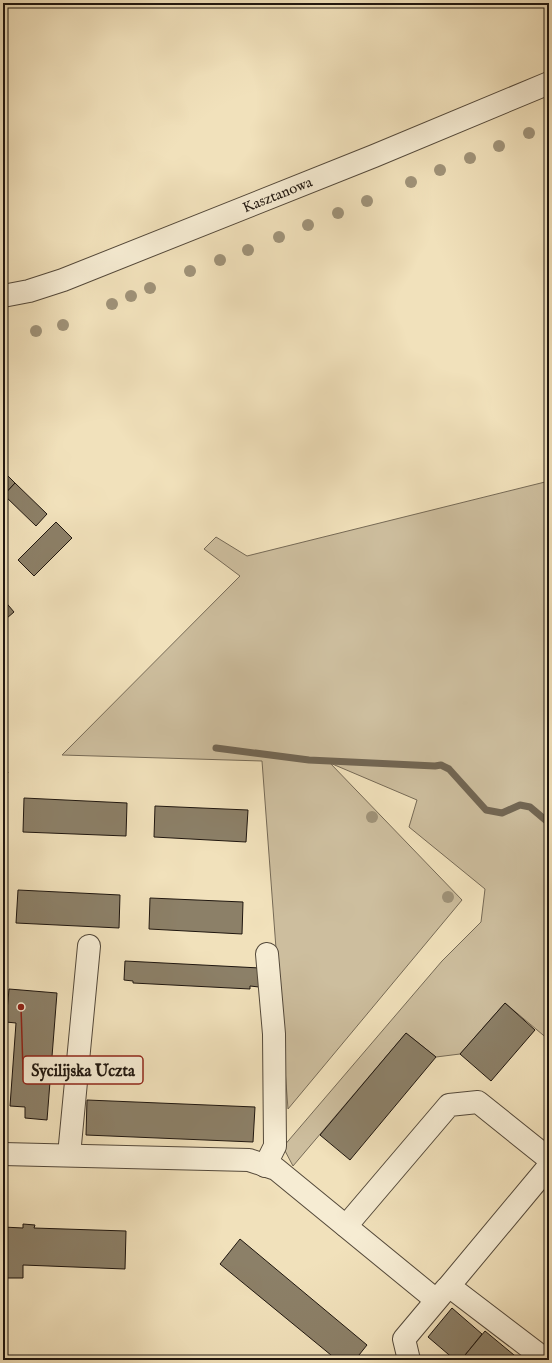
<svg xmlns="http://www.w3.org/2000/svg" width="552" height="1363" font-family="'IM FELL English',serif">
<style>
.green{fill:#cdbe9e;stroke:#766a56}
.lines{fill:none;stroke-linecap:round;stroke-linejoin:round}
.stream{stroke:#726653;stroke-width:7}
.building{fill:#8c8068;stroke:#1f160f}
.minor-casing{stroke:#54493a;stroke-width:24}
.minor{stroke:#f6ecd3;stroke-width:22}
.tree{fill:#9f9278}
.labels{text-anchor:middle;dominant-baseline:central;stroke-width:3;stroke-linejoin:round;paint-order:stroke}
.street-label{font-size:15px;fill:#1f160f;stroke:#f6ecd3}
.leader{fill:none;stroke:#8f2418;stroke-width:1.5}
.callout-dot{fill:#8f2418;stroke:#f6ecd3;stroke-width:1.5}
.callout{fill:#f6ecd3;stroke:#8f2418;stroke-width:1.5}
.callout-label{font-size:16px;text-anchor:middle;font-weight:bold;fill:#1f160f}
</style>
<rect width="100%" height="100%" fill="#f1e1bb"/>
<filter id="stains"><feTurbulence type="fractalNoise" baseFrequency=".005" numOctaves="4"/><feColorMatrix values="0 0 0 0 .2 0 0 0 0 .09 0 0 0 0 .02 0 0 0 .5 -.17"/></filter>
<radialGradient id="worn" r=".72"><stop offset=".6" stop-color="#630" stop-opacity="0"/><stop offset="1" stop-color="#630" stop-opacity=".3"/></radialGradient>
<polygon class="green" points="549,481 549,1040 505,1003 460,1054 436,1057 406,1033 293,1166 283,1147 442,961 481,922 485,889 409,827 417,800 330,763 462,900 288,1109 262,761 62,755 240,576 204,549 216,537 247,556"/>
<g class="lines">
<polyline class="stream" points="216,748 309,760 435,766 441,765 449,769 486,810 502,813 520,805 530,807 549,823"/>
</g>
<g class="building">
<polygon points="3,471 15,483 3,496"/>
<polygon points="15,483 47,514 36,526 4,495"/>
<polygon points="56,522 72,538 34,576 18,560"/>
<polygon points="3,599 14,612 7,618 3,613"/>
<polygon points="3,762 8,773 3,775"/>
<polygon points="24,798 127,803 126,836 23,832"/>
<polygon points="155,806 248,810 246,842 154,837"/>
<polygon points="18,890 120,895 119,928 16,923"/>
<polygon points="150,898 243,902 242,934 149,929"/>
<polygon points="125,961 260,968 259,987 250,986 250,989 133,983 133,981 124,980"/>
<polygon points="9,989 57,993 47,1120 25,1118 25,1107 10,1106 16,1023 6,1022"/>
<polygon points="505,1003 535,1030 491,1081 460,1054"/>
<polygon points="406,1033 436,1057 350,1160 320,1135"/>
<polygon points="87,1100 255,1107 253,1142 86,1135"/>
<polygon points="23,1224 35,1225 34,1228 126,1231 125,1269 23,1265 23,1278 3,1278 3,1227 23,1228"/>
<polygon points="240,1239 367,1345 355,1360 337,1360 220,1264"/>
<polygon points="452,1308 482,1334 461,1360 455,1360 428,1337"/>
<polygon points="485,1331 520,1360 461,1360"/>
</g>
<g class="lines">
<defs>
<g id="minor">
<path id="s1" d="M3,296L29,291L63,280L374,156L549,83"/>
<polyline points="3,1154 249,1160 276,1169 436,1300"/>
<polyline points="69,1155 89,946"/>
<polyline points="265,1166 275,1146 274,1034 267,954"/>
<polyline points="346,1226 449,1105 478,1102 549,1159"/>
<polyline points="409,1360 404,1339 446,1289"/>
<polyline points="546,1360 449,1286 549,1166"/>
</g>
</defs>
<use href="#minor" class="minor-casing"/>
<use href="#minor" class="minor"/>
</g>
<g class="tree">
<circle cx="529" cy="133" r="6"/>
<circle cx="499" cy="146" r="6"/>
<circle cx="470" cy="158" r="6"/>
<circle cx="440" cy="170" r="6"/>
<circle cx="411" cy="182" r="6"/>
<circle cx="367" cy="201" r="6"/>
<circle cx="338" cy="213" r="6"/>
<circle cx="308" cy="225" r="6"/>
<circle cx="279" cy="237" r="6"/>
<circle cx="248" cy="250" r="6"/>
<circle cx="220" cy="260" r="6"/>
<circle cx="190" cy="271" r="6"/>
<circle cx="150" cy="288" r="6"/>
<circle cx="131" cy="296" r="6"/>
<circle cx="112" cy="304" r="6"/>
<circle cx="63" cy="325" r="6"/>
<circle cx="36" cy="331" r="6"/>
<circle cx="372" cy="817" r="6"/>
<circle cx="448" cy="897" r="6"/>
</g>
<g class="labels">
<g class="street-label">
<text stroke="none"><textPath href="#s1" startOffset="293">Kasztanowa</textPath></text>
</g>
</g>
<path class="leader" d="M21 1007L23 1070"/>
<circle class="callout-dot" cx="21" cy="1007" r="4"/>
<rect class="callout" x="23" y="1056" width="120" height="28" rx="4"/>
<g class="callout-label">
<text x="83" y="1076">Sycilijska Uczta</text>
</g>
<rect width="552" height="1363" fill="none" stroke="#f1e1bb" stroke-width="16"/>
<rect x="4" y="4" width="544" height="1355" fill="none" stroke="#1f160f" stroke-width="2"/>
<rect x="8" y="8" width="536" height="1347" fill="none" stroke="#1f160f"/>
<rect width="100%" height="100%" filter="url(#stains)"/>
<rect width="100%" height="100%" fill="url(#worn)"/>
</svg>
